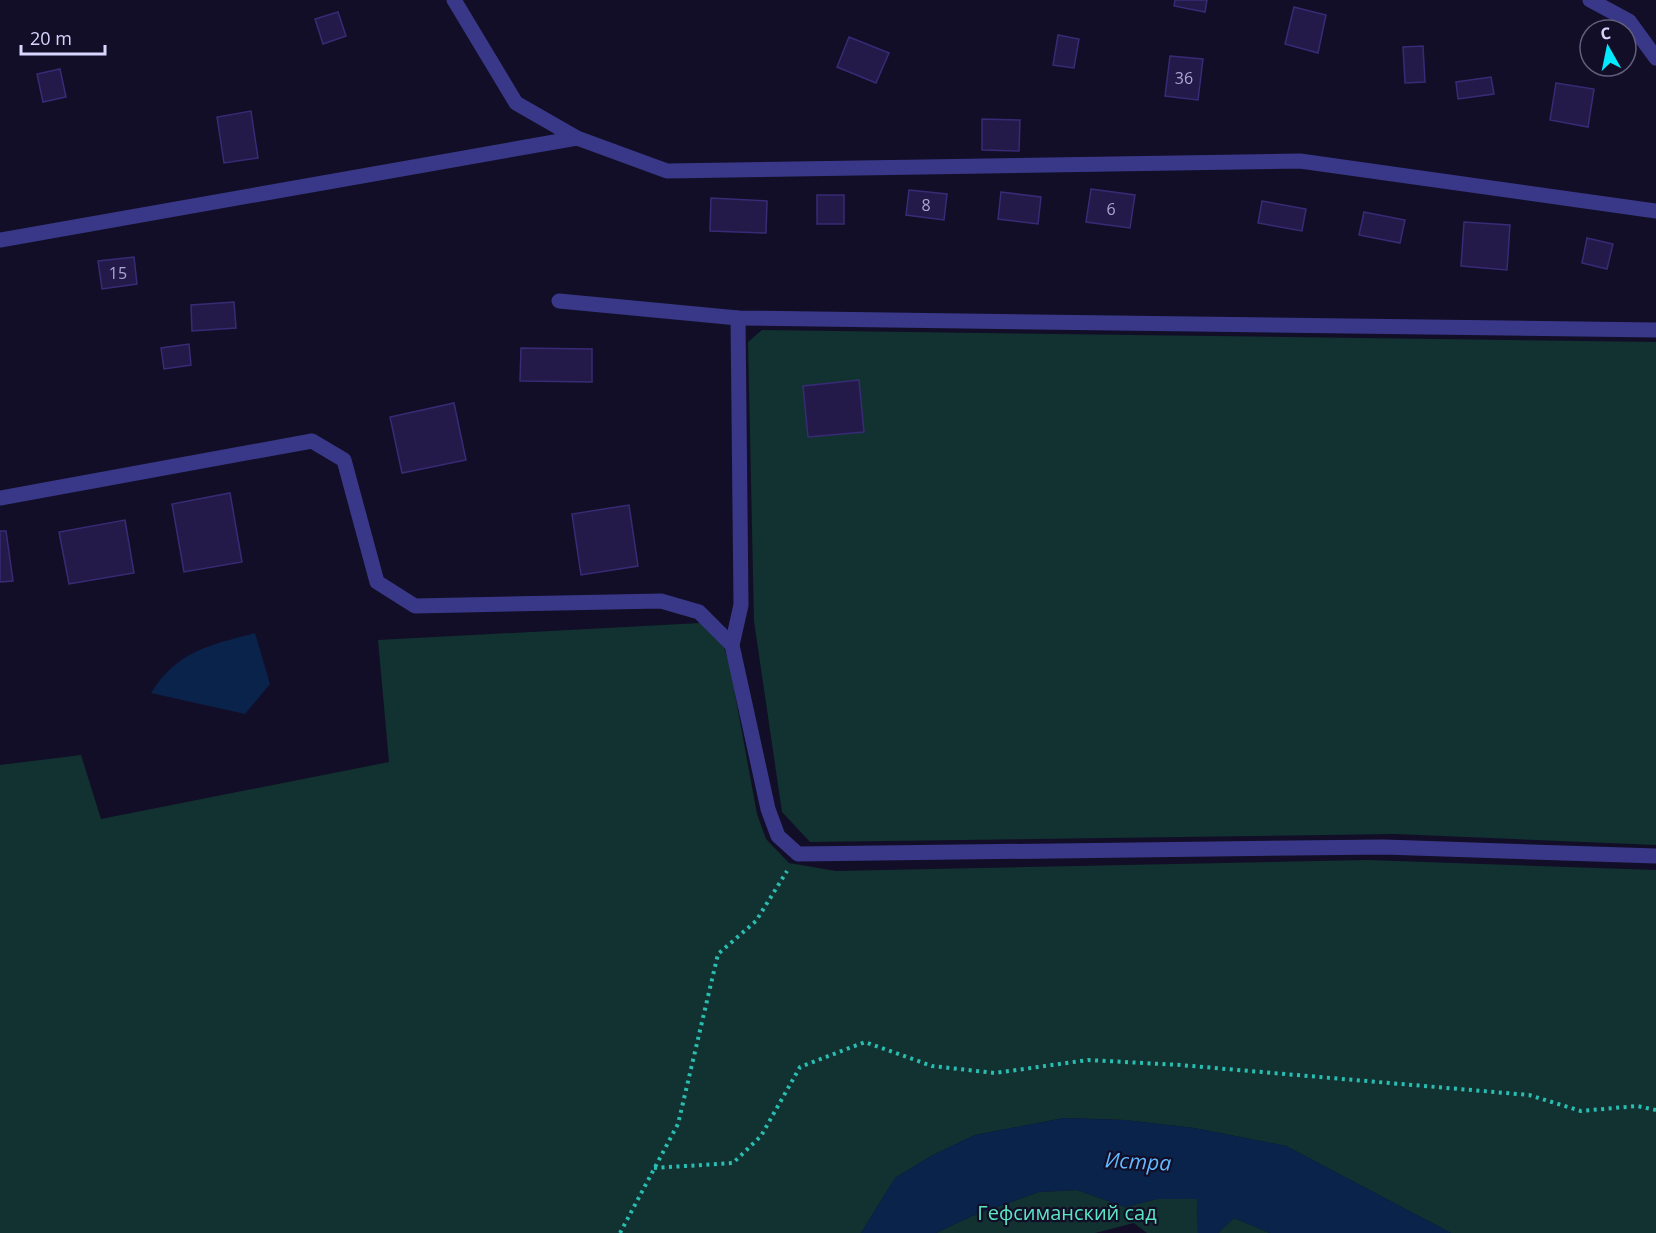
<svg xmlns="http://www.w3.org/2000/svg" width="1656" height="1233" font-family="'Open Sans',sans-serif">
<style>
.green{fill:#113230}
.water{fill:#0a234b}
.building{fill:#231a49;stroke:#382b76;stroke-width:1.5}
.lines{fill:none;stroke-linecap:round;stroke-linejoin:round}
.path{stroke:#2abdb2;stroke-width:4;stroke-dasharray:3 4.5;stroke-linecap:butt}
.street{stroke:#393888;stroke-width:15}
.labels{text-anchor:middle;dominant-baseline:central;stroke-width:4.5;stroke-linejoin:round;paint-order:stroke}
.number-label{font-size:16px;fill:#aca6d2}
.park-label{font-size:20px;fill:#5be5c0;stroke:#120e27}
.water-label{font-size:21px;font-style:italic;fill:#63b9ff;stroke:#120e27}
</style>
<rect width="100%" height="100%" fill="#120e27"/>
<g class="green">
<polygon points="762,330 1656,342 1656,845 1395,834 810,842 782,812 754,621 748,342"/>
<polygon points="700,623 722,641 730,667 757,814 766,839 789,863 836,871 1367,860 1656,870 1656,1233 1451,1233 1286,1146 1194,1128 1124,1120 1064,1118 975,1135 931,1156 895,1178 861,1233 0,1233 0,765 81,755 101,819 389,762 378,640"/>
<polygon points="1077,1190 1125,1207 1157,1199 1197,1199 1198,1233 1147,1233 1134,1223 1095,1233 936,1233 972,1216 1039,1192"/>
<polygon points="1234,1218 1270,1233 1218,1233"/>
</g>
<g class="water">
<path d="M255,633L270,684L245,714L151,693C177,651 210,645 255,633Z"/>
<polygon points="1064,1118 1124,1120 1194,1128 1286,1146 1451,1233 1270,1233 1234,1218 1218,1233 1198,1233 1197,1199 1157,1199 1125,1207 1077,1190 1039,1192 972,1216 936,1233 861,1233 895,1178 931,1156 975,1135"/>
</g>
<g class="building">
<polygon points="1175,0 1207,0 1205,12 1174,6"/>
<polygon points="1294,7 1326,15 1318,53 1285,44"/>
<polygon points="338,12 346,36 323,44 315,19"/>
<polygon points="1058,35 1079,39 1074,68 1053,65"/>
<polygon points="849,37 889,53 876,83 837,67"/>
<polygon points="1423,46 1425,82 1405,83 1403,47"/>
<polygon points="1170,56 1203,59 1198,100 1165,96"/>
<polygon points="60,69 66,97 43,102 37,74"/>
<polygon points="1491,77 1494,94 1458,99 1456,82"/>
<polygon points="1556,83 1594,89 1588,127 1550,120"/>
<polygon points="251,111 258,158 224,163 217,117"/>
<polygon points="982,119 1020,120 1019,151 982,150"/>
<polygon points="1091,189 1135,195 1130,228 1086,222"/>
<polygon points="909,190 947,194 944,220 906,215"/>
<polygon points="1001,192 1041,197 1038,224 998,219"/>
<rect x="817" y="195" width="27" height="29"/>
<polygon points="711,198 767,201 766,233 710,231"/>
<polygon points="1262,201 1306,209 1302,231 1258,223"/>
<polygon points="1364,212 1405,220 1400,243 1359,235"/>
<polygon points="1464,222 1510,225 1507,270 1461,266"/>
<polygon points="1587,238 1613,244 1607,269 1582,263"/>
<polygon points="134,257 137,284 102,289 98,261"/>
<polygon points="234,302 236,328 192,331 191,305"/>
<polygon points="189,344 191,365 164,369 161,348"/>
<polygon points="521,348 592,349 592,382 520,381"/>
<polygon points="859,380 864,432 808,437 803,386"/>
<polygon points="454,403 466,460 402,473 390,417"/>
<polygon points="230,493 242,562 184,572 172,504"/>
<polygon points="629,505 638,566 581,575 572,514"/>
<polygon points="125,520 134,573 69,584 59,532"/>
<polygon points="0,531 6,531 13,581 0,582"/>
</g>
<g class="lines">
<g class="path">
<polyline points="654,1168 733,1163 761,1136 800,1067 865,1042 932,1066 995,1073 1088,1060 1180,1065 1529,1095 1581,1111 1637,1106 1656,1110"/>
<polyline points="620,1233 678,1124 718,954 756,921 787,871"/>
</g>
<g class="street">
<polyline points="454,0 516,103 577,138"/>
<polyline points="1590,0 1629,21 1656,58"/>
<polyline points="0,240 577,138 667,171 1300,161 1656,211"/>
<polyline points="559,301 738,318 1656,330"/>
<polyline points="738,318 741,605 732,645 768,809 778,836 798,854 1384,847 1656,856"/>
<polyline points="0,498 312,441 344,460 377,582 415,606 661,601 699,612 732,645"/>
</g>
</g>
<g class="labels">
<g class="number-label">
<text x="1184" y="78">36</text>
<text x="926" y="205">8</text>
<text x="1111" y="209">6</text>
<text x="118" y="273">15</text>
</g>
<g class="park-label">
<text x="1067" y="1212">Гефсиманский сад</text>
</g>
<g class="water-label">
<text transform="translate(1138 1161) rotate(3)">Истра</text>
</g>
</g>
<g transform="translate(1608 48) rotate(351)"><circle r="28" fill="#120e27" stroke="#625e7d" stroke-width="1.5"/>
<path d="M0-4.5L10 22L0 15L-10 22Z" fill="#01eaff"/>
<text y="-9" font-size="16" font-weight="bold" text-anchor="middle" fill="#d9d5ff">С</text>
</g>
<path d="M21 45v9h84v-9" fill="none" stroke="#d9d5ff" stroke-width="3"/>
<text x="30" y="45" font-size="18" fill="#d9d5ff" stroke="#120e27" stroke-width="4.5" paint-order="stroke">20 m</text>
</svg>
